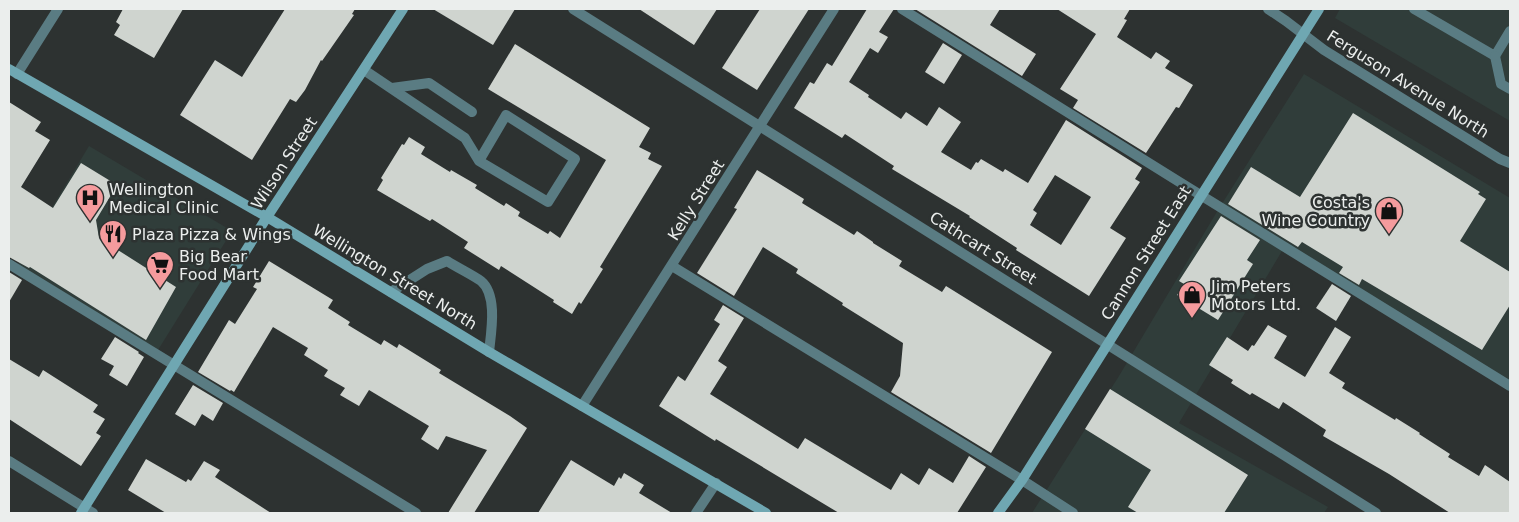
<svg xmlns="http://www.w3.org/2000/svg" width="1519" height="522" font-family="'DejaVu Sans',sans-serif">
<style>
.built{fill:#303d3a}
.building{fill:#cfd4cf;fill-rule:evenodd}
.lines{fill:none;stroke-linecap:round;stroke-linejoin:round}
.service{stroke:#5a7c83;stroke-width:10}
.minor{stroke:#5a7c83;stroke-width:10}
.secondary{stroke:#6fa7b2;stroke-width:10}
.labels{text-anchor:middle;dominant-baseline:central;stroke-width:5;stroke-linejoin:round;paint-order:stroke}
.street-label{font-size:16px;fill:#ebeeed;stroke:#2d3231}
.poi-label{font-size:16px;fill:#ebeeed;stroke:#2d3231;text-anchor:start}
</style>
<rect width="100%" height="100%" fill="#2d3231"/>
<g class="built">
<polygon points="1340,9 1510,9 1510,121 1335,18"/>
<polygon points="1304,74 1510,198 1510,382 1282,251 1179,423 1328,507 1324,513 1032,513 1119,376 1218,210"/>
<polygon points="89,146 232,231 158,350 18,264"/>
</g>
<g class="building">
<polygon points="123,9 183,9 154,58 114,35 120,25 116,22"/>
<polygon points="285,9 355,9 352,14 354,15 322,61 321,60 305,90 296,102 290,99 252,160 180,115 215,60 242,77"/>
<polygon points="433,9 515,9 493,45"/>
<polygon points="639,9 717,9 694,45"/>
<polygon points="760,9 809,9 757,90 722,68"/>
<path d="M867,9H894L879,32L888,37L878,53L870,48L849,82L869,95L868,97L901,119L906,112L927,126L939,107L961,122L941,152L971,170L976,162L978,163L981,159L1003,172L1005,169L1028,183L1066,120L1142,168L1135,179L1140,182L1110,228L1126,238L1089,296L1016,250L1017,248L969,217L970,216L892,169L894,166L845,134L842,138L794,108L810,82L814,84L827,63L832,66ZM1055,175L1091,197L1061,245L1030,225L1037,213L1033,210Z"/>
<polygon points="915,9 1000,9 990,25 1036,54 1022,76"/>
<polygon points="1057,9 1130,9 1124,19 1127,20 1117,37 1151,59 1156,52 1170,61 1165,68 1193,85 1179,108 1176,107 1146,153 1073,108 1078,100 1060,89 1096,34"/>
<polygon points="943,43 962,55 944,84 925,72"/>
<polygon points="515,44 650,128 639,147 651,153 648,159 662,166 600,267 603,269 581,304 579,302 572,314 553,302 554,300 501,266 499,270 464,248 468,242 432,219 430,221 377,190 383,180 381,178 402,144 404,145 409,137 425,147 421,154 450,172 451,170 477,185 475,188 504,206 506,203 520,212 518,216 548,234 550,231 560,238 606,160 488,89"/>
<polygon points="9,102 41,122 35,131 50,140 21,187 53,208 81,163 117,185 96,220 99,238 176,287 146,340 30,267 29,268 9,257"/>
<polygon points="1353,113 1480,192 1478,194 1486,199 1460,241 1510,272 1510,305 1482,350 1362,279 1359,285 1339,273 1343,267 1302,242 1298,247 1228,204 1251,167 1300,197"/>
<polygon points="757,170 804,199 802,203 854,235 857,231 873,242 873,243 902,261 899,266 942,292 946,286 1052,352 991,453 891,392 900,376 903,343 842,305 843,303 796,273 798,269 763,247 734,296 697,273 737,209 734,208"/>
<polygon points="1221,216 1260,240 1247,260 1253,264 1218,320 1177,295 1184,284 1179,281"/>
<polygon points="269,261 333,300 328,308 350,322 348,325 381,345 384,340 397,348 399,344 441,370 439,373 510,416 527,428 474,513 448,513 487,450 446,436 438,450 421,439 429,426 369,390 359,406 340,395 345,388 324,376 328,370 304,355 308,348 273,327 234,392 231,390 230,391 198,372 229,320 235,324 257,289 253,287"/>
<polygon points="9,272 22,280 9,302"/>
<polygon points="1332,284 1351,296 1336,321 1316,308"/>
<polygon points="723,305 744,318 718,361 727,367 710,394 798,449 805,438 891,490 901,473 919,485 929,468 953,483 969,456 986,467 957,513 839,513 731,448 716,439 715,441 659,406 678,376 685,381 720,324 714,320"/>
<polygon points="1268,325 1287,336 1274,358 1305,377 1335,327 1351,337 1329,373 1345,383 1342,388 1395,420 1396,418 1420,433 1419,434 1450,454 1448,457 1479,476 1485,465 1510,482 1510,513 1450,513 1389,474 1323,436 1326,430 1283,402 1279,409 1252,393 1250,395 1231,383 1233,380 1209,365 1227,337 1248,351 1252,345 1254,346"/>
<polygon points="115,337 139,352 138,353 144,357 127,386 109,375 114,366 101,359"/>
<polygon points="9,359 39,377 43,370 98,405 93,412 105,419 96,433 101,436 81,466 9,419"/>
<polygon points="193,385 223,403 213,421 202,414 195,426 175,414"/>
<polygon points="1110,389 1248,475 1224,513 1138,513 1128,507 1151,470 1085,429"/>
<polygon points="146,459 186,482 188,479 191,481 204,461 220,470 215,477 271,513 166,513 128,490"/>
<polygon points="571,460 614,486 619,477 621,479 624,473 644,485 639,493 672,513 538,513"/>
</g>
<g class="lines">
<g class="service">
<polyline points="902,9 1181,183 1510,386"/>
<polyline points="1414,9 1495,56 1510,31"/>
<polyline points="1495,56 1501,84 1510,89"/>
<polyline points="364,70 465,138 479,161 548,202 575,159 506,115 479,161"/>
<polyline points="392,88 429,83 472,112"/>
<polyline points="9,264 416,513"/>
<polyline points="672,266 1022,480 1073,513"/>
<path d="M391,292L427,269L447,261C458,268 471,274 481,281C498,295 491,333 489,352"/>
</g>
<g class="minor">
<polyline points="573,9 1376,513"/>
<polyline points="1268,9 1286,21 1324,50 1500,159 1510,163"/>
<polyline points="17,74 58,9"/>
<polyline points="582,406 834,9"/>
<polyline points="9,461 93,513"/>
<polyline points="696,513 716,483"/>
</g>
<g class="secondary">
<polyline points="9,69 267,217 489,352 766,513"/>
<polyline points="81,513 267,217 403,9"/>
<polyline points="998,513 1022,480 1319,9"/>
</g>
</g>
<defs>
<symbol id="hospital-pin" viewBox="-11 -11 22 30"><path d="M0 17L-7.5 6A9.5 9.5 0 1 1 7.5 6Z" fill="#f59b9d" stroke="#2d3231"/><path d="M-5-5h3v3.5h4V-5h3V5h-3V1.5h-4V5h-3Z" fill="#111"/></symbol>
<symbol id="shop-pin" viewBox="-11 -11 22 30"><path d="M0 17L-7.5 6A9.5 9.5 0 1 1 7.5 6Z" fill="#f59b9d" stroke="#2d3231"/><path d="M-5-2.5h2.3a2.7 3.5 0 0 1 5.4 0H5L5.5 6h-11ZM-1.5-2.5h3a1.5 2.3 0 0 0-3 0Z" fill="#111"/></symbol>
<symbol id="restaurant-pin" viewBox="-11 -11 22 30"><path d="M0 17L-7.5 6A9.5 9.5 0 1 1 7.5 6Z" fill="#f59b9d" stroke="#2d3231"/><path d="M-5-6h1v4h1v-4h1v4h1v-4h1v5L-1.5 .5V6h-2V.5L-5-1ZM5-6V6H3V1.5H1.5Q1.5-4 5-6Z" fill="#111"/></symbol>
<symbol id="supermarket-pin" viewBox="-11 -11 22 30"><path d="M0 17L-7.5 6A9.5 9.5 0 1 1 7.5 6Z" fill="#f59b9d" stroke="#2d3231"/><path d="M-6-5.5h2.5l.6 2H6L4.5 2H-2.5L-4.4-4H-6ZM-1.5 3.2a1.3 1.3 0 1 0 .1 0ZM3 3.2a1.3 1.3 0 1 0 .1 0Z" fill="#111"/></symbol>
</defs>
<g fill-rule="evenodd">
<use href="#hospital-pin" x="74" y="182" width="32" height="43"/>
<use href="#shop-pin" x="1373" y="195" width="32" height="43"/>
<use href="#restaurant-pin" x="97" y="218" width="32" height="43"/>
<use href="#supermarket-pin" x="144" y="249" width="32" height="43"/>
<use href="#shop-pin" x="1176" y="279" width="32" height="43"/>
</g>
<g class="labels">
<g class="street-label">
<text transform="translate(1408 84) rotate(32)">Ferguson Avenue North</text>
<text transform="translate(284 163) rotate(-57)">Wilson Street</text>
<text transform="translate(696 200) rotate(-58)">Kelly Street</text>
<text transform="translate(983 248) rotate(32)">Cathcart Street</text>
<text transform="translate(1146 253) rotate(-58)">Cannon Street East</text>
<text transform="translate(395 277) rotate(31)">Wellington Street North</text>
</g>
<g class="poi-label">
<text x="109" y="189">Wellington<tspan x="109" dy="18">Medical Clinic</tspan></text>
<text x="1370" y="202" text-anchor="end">Costa's<tspan x="1370" dy="18">Wine Country</tspan></text>
<text x="132" y="234">Plaza Pizza &amp; Wings</text>
<text x="179" y="256">Big Bear<tspan x="179" dy="18">Food Mart</tspan></text>
<text x="1211" y="286">Jim Peters<tspan x="1211" dy="18">Motors Ltd.</tspan></text>
</g>
</g>
<rect width="1519" height="522" fill="none" stroke="#ebeeed" stroke-width="20"/>
</svg>
